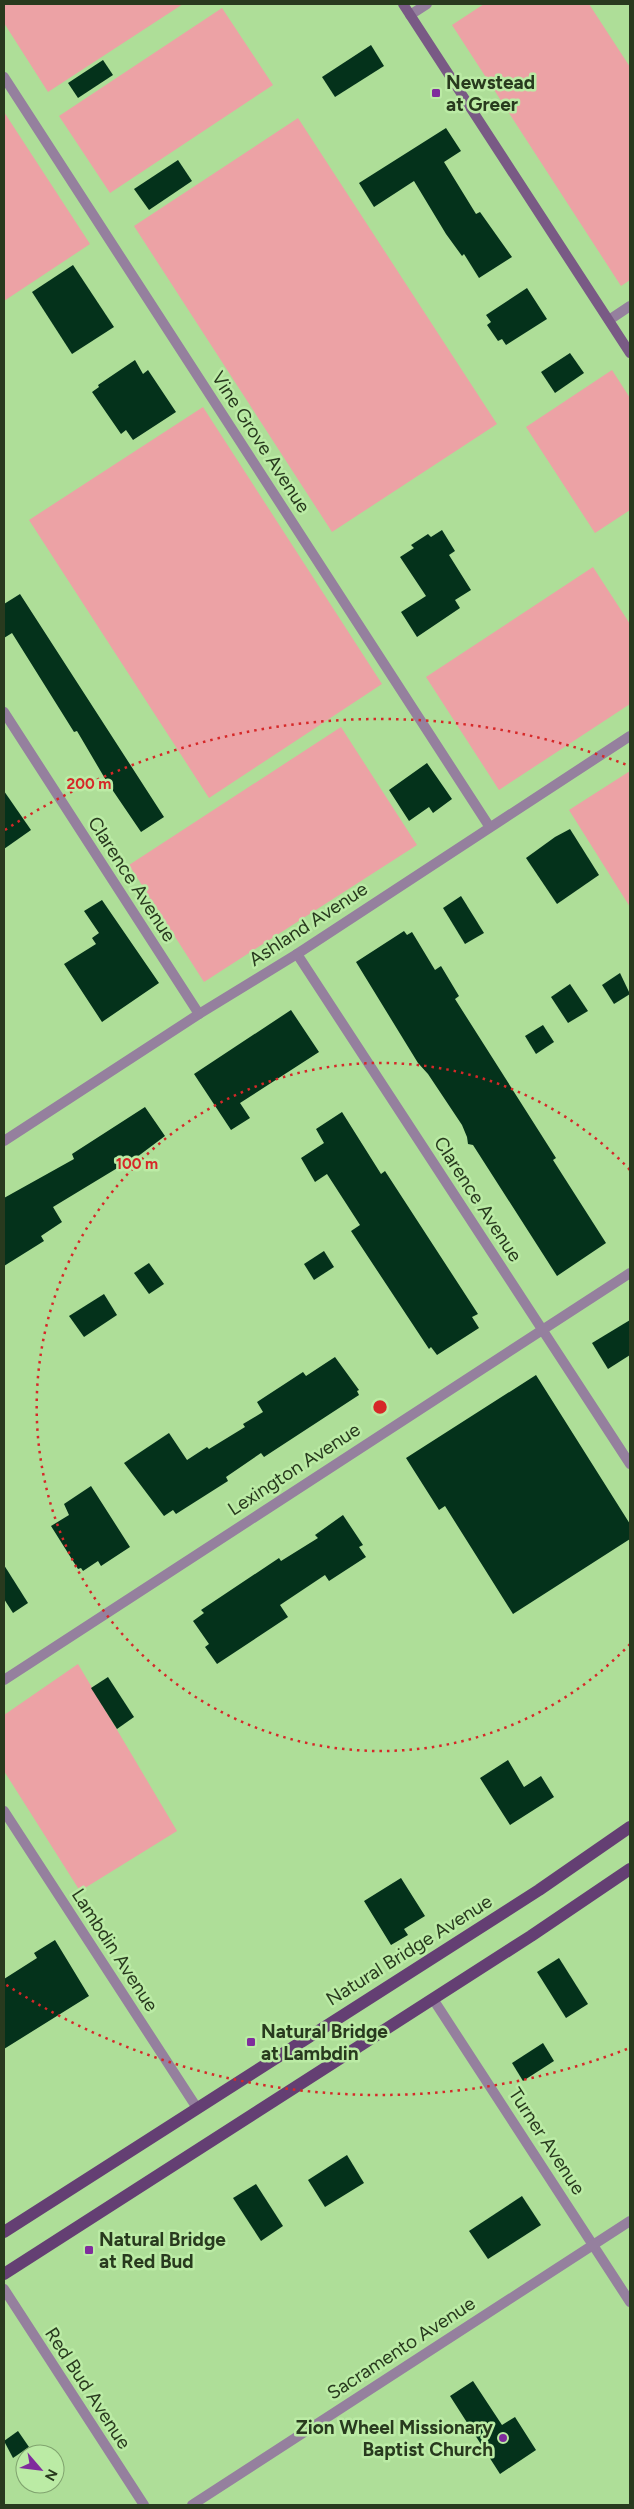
<svg xmlns="http://www.w3.org/2000/svg" width="634" height="2509" font-family="Figtree,sans-serif">
<style>
.green{fill:#eca2a5}
.building{fill:#04321b}
.lines{fill:none;stroke-linecap:round;stroke-linejoin:round}
.street{stroke:#95809e;stroke-width:10}
.secondary{stroke:#795a85;stroke-width:10}
.primary{stroke:#643f73;stroke-width:12}
.ring{fill:none;stroke:#d62828;stroke-width:2.5;stroke-dasharray:2.5 5}
.poi-dot{fill:#7f2c9c;stroke:#bbeba5;stroke-width:2}
.labels{text-anchor:middle;dominant-baseline:central;stroke-width:5;stroke-linejoin:round;paint-order:stroke}
.poi-label{font-size:19px;font-weight:bold;fill:#283a1e;stroke:#bbeba5;text-anchor:start}
.street-label{font-size:19px;fill:#283a1e;stroke:#bbeba5}
.centre{fill:#d62828;stroke:#bbeba5;stroke-width:2.5}
.ring-label{font-size:15px;text-anchor:middle;font-weight:bold;fill:#d62828;stroke:#bbeba5;stroke-width:5;stroke-linejoin:round;paint-order:stroke}
</style>
<rect width="100%" height="100%" fill="#aede98"/>
<g class="green">
<polygon points="4,4 183,4 48,92 4,23"/>
<polygon points="484,4 589,4 630,67 630,280 621,286 452,25"/>
<polygon points="222,8 273,85 110,193 59,116"/>
<polygon points="4,112 90,244 4,301"/>
<polygon points="298,118 497,424 332,532 134,226"/>
<polygon points="612,370 630,398 630,510 595,533 526,427"/>
<polygon points="203,407 382,684 209,798 29,520"/>
<polygon points="593,567 630,624 630,704 499,790 426,677"/>
<polygon points="341,727 417,845 204,982 129,865"/>
<polygon points="630,771 630,907 569,810"/>
<polygon points="78,1664 177,1831 80,1891 4,1771 4,1715"/>
</g>
<g class="building">
<polygon points="371,45 384,66 335,97 322,77"/>
<polygon points="103,60 113,75 78,98 68,83"/>
<polygon points="446,128 461,151 444,162 476,214 480,212 512,257 479,278 464,254 462,256 446,234 414,181 374,207 359,183"/>
<polygon points="178,160 192,181 149,210 134,189"/>
<polygon points="73,265 114,327 72,354 32,292"/>
<polygon points="527,288 547,319 506,345 502,339 498,341 487,325 491,322 486,315"/>
<polygon points="570,353 584,373 555,393 541,372"/>
<polygon points="135,360 143,374 148,370 176,412 133,440 126,430 121,434 92,392 99,387 98,385"/>
<polygon points="442,530 455,551 449,555 471,590 455,600 460,608 417,637 401,612 426,596 400,557 414,548 411,545 428,534 431,537"/>
<polygon points="20,594 164,817 141,832 107,782 77,731 74,732 12,633 4,638 4,604"/>
<polygon points="427,763 452,799 433,813 429,807 409,821 389,790"/>
<polygon points="4,791 31,830 4,849"/>
<polygon points="570,829 599,875 557,904 526,858 555,837"/>
<polygon points="461,896 484,933 465,944 443,908"/>
<polygon points="102,900 159,983 102,1022 64,964 96,944 92,938 99,933 84,911"/>
<polygon points="404,931 407,935 412,932 435,970 441,966 459,996 455,999 556,1158 553,1160 606,1243 557,1276 473,1145 468,1144 467,1137 462,1125 428,1074 418,1063 356,962"/>
<polygon points="620,973 630,994 614,1004 602,985"/>
<polygon points="570,984 588,1011 568,1023 551,997"/>
<polygon points="291,1010 319,1052 240,1103 250,1118 231,1130 194,1074"/>
<polygon points="543,1025 554,1042 536,1054 525,1036"/>
<polygon points="145,1107 165,1136 125,1166 124,1164 53,1207 62,1222 41,1236 44,1241 4,1266 4,1198 74,1159 72,1154"/>
<polygon points="342,1112 381,1174 385,1171 478,1314 472,1317 479,1328 437,1355 431,1347 429,1349 351,1231 360,1225 327,1174 315,1182 301,1158 324,1143 316,1129"/>
<polygon points="324,1251 334,1267 314,1280 304,1264"/>
<polygon points="149,1263 164,1284 149,1294 134,1273"/>
<polygon points="104,1294 117,1315 84,1337 69,1316"/>
<polygon points="630,1320 630,1355 608,1369 592,1343"/>
<polygon points="335,1357 359,1390 357,1391 359,1395 264,1457 261,1453 226,1477 228,1481 176,1514 173,1510 164,1516 124,1463 169,1433 187,1460 207,1447 209,1449 245,1427 243,1424 263,1412 257,1402 303,1372 306,1376"/>
<polygon points="536,1375 630,1524 630,1539 513,1614 445,1506 439,1510 406,1458"/>
<polygon points="91,1486 130,1547 101,1566 98,1561 83,1571 81,1568 78,1569 51,1526 69,1515 64,1504"/>
<polygon points="343,1515 363,1545 359,1547 366,1557 329,1581 325,1575 280,1605 288,1617 217,1664 205,1647 209,1644 193,1621 204,1613 201,1610 279,1558 281,1561 318,1538 315,1535"/>
<polygon points="4,1565 28,1603 13,1613 4,1599"/>
<polygon points="108,1677 134,1717 117,1729 91,1688"/>
<polygon points="508,1760 524,1787 541,1776 554,1797 510,1825 480,1778"/>
<polygon points="401,1878 425,1916 404,1929 408,1935 391,1945 364,1901"/>
<polygon points="55,1940 89,1996 4,2049 4,1979 37,1958 34,1953"/>
<polygon points="559,1958 588,2004 566,2018 537,1972"/>
<polygon points="543,2043 554,2061 523,2081 512,2063"/>
<polygon points="347,2155 364,2183 325,2207 308,2180"/>
<polygon points="256,2184 283,2226 261,2241 233,2198"/>
<polygon points="522,2196 541,2225 488,2259 469,2231"/>
<polygon points="473,2381 502,2425 515,2417 536,2450 500,2474 450,2396"/>
<polygon points="18,2431 29,2447 13,2458 4,2441"/>
</g>
<g class="lines">
<g class="street">
<polyline points="410,15 427,4"/>
<polyline points="4,77 489,826"/>
<polyline points="609,320 630,306"/>
<polyline points="4,712 199,1014"/>
<polyline points="297,954 630,1464"/>
<polyline points="4,1141 199,1014 297,954 630,736"/>
<polyline points="4,1680 630,1273"/>
<polyline points="4,1811 197,2108"/>
<polyline points="433,1999 630,2302"/>
<polyline points="4,2289 144,2505"/>
<polyline points="192,2505 630,2221"/>
</g>
<polyline class="secondary" points="403,4 630,353"/>
<g class="primary">
<polyline points="4,2232 539,1890 630,1827"/>
<polyline points="4,2274 531,1936 630,1869"/>
</g>
</g>
<g class="ring">
<path d="M630 1644A344 344 0 1 1 630 1170"/>
<path d="M627 2049A688 688 0 0 1 5 1984M5 830A688 688 0 0 1 627 765"/>
</g>
<g class="poi-dot">
<rect x="431" y="88" width="10" height="10" rx="2.5"/>
<rect x="246" y="2037" width="10" height="10" rx="2.5"/>
<rect x="84" y="2245" width="10" height="10" rx="2.5"/>
<circle cx="503" cy="2438" r="5"/>
</g>
<g class="labels">
<g class="poi-label">
<text x="446" y="82">Newstead<tspan x="446" dy="22">at Greer</tspan></text>
<text x="261" y="2031">Natural Bridge<tspan x="261" dy="22">at Lambdin</tspan></text>
<text x="99" y="2239">Natural Bridge<tspan x="99" dy="22">at Red Bud</tspan></text>
<text x="493" y="2427" text-anchor="end">Zion Wheel Missionary<tspan x="493" dy="22">Baptist Church</tspan></text>
</g>
<g class="street-label">
<text transform="translate(261 442) rotate(57)">Vine Grove Avenue</text>
<text transform="translate(132 879) rotate(57)">Clarence Avenue</text>
<text transform="translate(308 924) rotate(-33)">Ashland Avenue</text>
<text transform="translate(478 1199) rotate(57)">Clarence Avenue</text>
<text transform="translate(294 1469) rotate(-33)">Lexington Avenue</text>
<text transform="translate(115 1950) rotate(57)">Lambdin Avenue</text>
<text transform="translate(409 1950) rotate(-32)">Natural Bridge Avenue</text>
<text transform="translate(547 2141) rotate(57)">Turner Avenue</text>
<text transform="translate(401 2348) rotate(-33)">Sacramento Avenue</text>
<text transform="translate(88 2388) rotate(57)">Red Bud Avenue</text>
</g>
</g>
<circle cx="380" cy="1407" r="8" class="centre"/>
<g class="ring-label">
<text x="89" y="789">200 m</text>
<text x="137" y="1169">100 m</text>
</g>
<rect width="634" height="2509" fill="none" stroke="#283a1e" stroke-width="10"/>
<g transform="translate(40 2469) rotate(118)"><circle r="24" fill="#bbeba5" stroke="#80a46f"/>
<path d="M0-4L9 19L0 12L-9 19Z" fill="#7f2c9c"/>
<text y="-8" font-size="14" font-weight="bold" text-anchor="middle" fill="#283a1e">N</text>
</g>
</svg>
